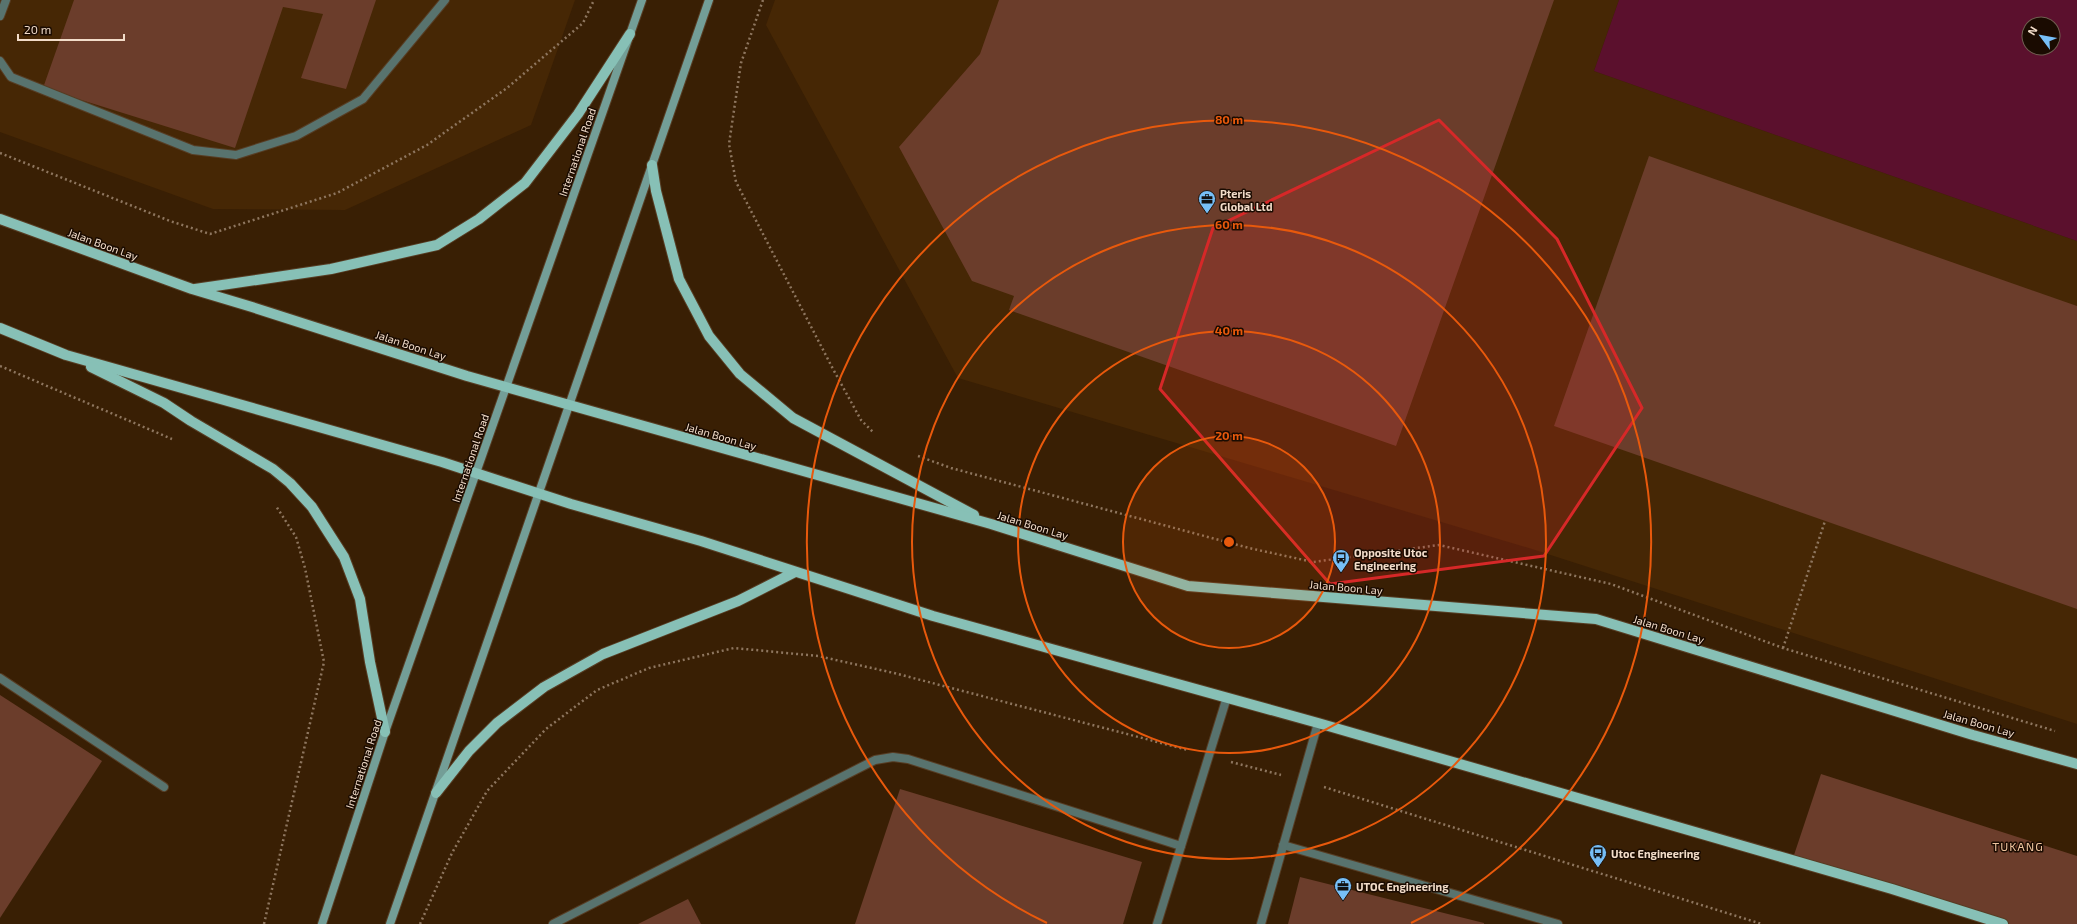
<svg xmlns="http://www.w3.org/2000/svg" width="2077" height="924" font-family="'Exo 2',sans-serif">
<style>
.built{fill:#462705}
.green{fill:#5b102d;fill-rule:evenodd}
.building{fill:#6b3d2b}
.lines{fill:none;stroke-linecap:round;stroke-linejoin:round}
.service-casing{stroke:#573d24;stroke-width:10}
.secondary-casing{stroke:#573d24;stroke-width:10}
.primary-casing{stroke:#573d24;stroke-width:12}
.path{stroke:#8e765f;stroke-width:2.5;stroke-dasharray:2 3;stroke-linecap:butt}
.service{stroke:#58736e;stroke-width:8}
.secondary{stroke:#739e97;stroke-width:8}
.primary{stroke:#87c0b6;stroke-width:10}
.marked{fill:#d62828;fill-opacity:0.2;stroke:#d62828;stroke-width:3;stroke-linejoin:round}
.ring{fill:none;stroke:#e8590c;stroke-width:2}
.labels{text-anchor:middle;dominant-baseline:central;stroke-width:3;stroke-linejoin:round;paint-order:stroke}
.street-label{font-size:11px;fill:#f2dcc9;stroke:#1a0b01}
.poi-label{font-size:11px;font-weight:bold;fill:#f2dcc9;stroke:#1a0b01;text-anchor:start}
.neighbourhood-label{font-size:12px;letter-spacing:1px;fill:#f0c59f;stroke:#1a0b01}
.centre{fill:#e8590c;stroke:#1a0b01;stroke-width:2}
.ring-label{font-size:12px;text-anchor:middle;font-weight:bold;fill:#e8590c;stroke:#1a0b01;stroke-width:3;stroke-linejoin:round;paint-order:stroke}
</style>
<rect width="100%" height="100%" fill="#391f04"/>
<g class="built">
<polygon points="0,0 575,0 531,125 345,210 213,209 0,132"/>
<polygon points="775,0 1619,0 1594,71 2077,241 2077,724 1532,549 958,378 766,25"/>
</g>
<path class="green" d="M1619,0H2077V241L1594,71ZM2029,24H2053V48H2029Z"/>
<g class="building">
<polygon points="74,0 376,0 346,89 301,78 323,14 283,7 235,148 43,88"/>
<polygon points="999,0 1554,0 1396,446 1009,310 1014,296 972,281 899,147 980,54"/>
<polygon points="1649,156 2077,306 2077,609 1554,426"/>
<polygon points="0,695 102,761 0,918"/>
<polygon points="1821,774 2077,856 2077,924 1989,924 1792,861"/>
<polygon points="900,789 1142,862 1123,924 855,924"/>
<polygon points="1300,877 1484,923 1484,924 1288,924"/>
<polygon points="688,899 701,924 638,924"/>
</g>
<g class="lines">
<defs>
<g id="service">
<polyline points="0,16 6,0"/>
<polyline points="0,61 11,77 193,150 236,155 296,136 363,99 445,0"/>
<polyline points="0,678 164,787"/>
<polyline points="1283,845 1558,924"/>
<polyline points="553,924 875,760 893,757 908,759 1181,846"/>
<polyline points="1157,924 1227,697"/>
<polyline points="1261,924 1318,723"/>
</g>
<g id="secondary">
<polyline points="322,924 385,732 642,0"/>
<polyline points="390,924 709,0"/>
</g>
<g id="primary">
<polyline points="652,165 656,191 679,279 709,336 740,374 793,418 974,515"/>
<polyline points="0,219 192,289 252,307 467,376 991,524 1188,586 1596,619 1973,735 2077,764"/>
<polyline points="195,289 331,269 437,245 479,219 525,183 578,114 630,34"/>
<polyline points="0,328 66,355 442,462 571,504 701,541 933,616 1318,723 1892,889 2003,924"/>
<polyline points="91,367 164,403 191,421 273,469 290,483 312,507 344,557 360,599 370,662 385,732"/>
<polyline points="436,793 469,751 497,723 544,687 603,654 738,601 795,572"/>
</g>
</defs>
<use href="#service" class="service-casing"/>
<use href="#secondary" class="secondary-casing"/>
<use href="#primary" class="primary-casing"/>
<g class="path">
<polyline points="763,0 741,63 729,144 736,182 833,369 861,420 874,433"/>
<polyline points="0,153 170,221 210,234 337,193 427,145 507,88 583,23 594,0"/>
<polyline points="0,366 172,439"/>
<polyline points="918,456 951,468 1249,548 1313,562 1439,545 1611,584 1783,648 2055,731"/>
<polyline points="1783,648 1825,521"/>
<polyline points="1231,762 1281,775"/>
<polyline points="1324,787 1762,924"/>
<polyline points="264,924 324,662 305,568 296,537 276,506"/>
<polyline points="420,924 452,853 487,791 546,729 597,690 649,668 734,648 818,656 894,673 1188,750"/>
</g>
<use href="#service" class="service"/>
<use href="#secondary" class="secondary"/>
<use href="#primary" class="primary"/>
</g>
<path class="marked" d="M1439,120L1557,239L1642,408L1544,556L1330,584L1160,389L1213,228Z"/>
<circle cx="1229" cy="542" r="106" fill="#e8590c" fill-opacity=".12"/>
<g class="ring">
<circle cx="1229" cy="542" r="106"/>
<circle cx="1229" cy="542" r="211"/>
<circle cx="1229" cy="542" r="317"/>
<path d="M1047 923A422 422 0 1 1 1411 923"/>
</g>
<defs>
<symbol id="office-pin" viewBox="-11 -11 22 30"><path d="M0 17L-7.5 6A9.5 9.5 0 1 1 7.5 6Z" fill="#77bff7" stroke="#1a0b01"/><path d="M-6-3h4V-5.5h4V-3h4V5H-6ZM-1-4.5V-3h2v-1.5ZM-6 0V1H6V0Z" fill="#111"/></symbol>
<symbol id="bus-pin" viewBox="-11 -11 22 30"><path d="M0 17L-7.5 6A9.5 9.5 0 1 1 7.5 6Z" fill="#77bff7" stroke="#1a0b01"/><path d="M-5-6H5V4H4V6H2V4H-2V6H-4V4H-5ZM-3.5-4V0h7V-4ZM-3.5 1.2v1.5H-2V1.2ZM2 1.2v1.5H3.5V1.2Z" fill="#111"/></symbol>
</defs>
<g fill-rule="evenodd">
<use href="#office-pin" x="1197" y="189" width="20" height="27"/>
<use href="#bus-pin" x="1331" y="548" width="20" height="27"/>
<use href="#bus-pin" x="1588" y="843" width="20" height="27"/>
<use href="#office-pin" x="1333" y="876" width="20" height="27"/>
</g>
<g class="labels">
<g class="street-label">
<text transform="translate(577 152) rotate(-71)">International Road</text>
<text transform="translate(103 244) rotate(20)">Jalan Boon Lay</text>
<text transform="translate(411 345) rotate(18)">Jalan Boon Lay</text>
<text transform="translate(721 436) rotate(16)">Jalan Boon Lay</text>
<text transform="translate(470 458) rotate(-71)">International Road</text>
<text transform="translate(1033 525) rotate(17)">Jalan Boon Lay</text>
<text transform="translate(1346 587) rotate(5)">Jalan Boon Lay</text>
<text transform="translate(1669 629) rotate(17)">Jalan Boon Lay</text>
<text transform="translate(1979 723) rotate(16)">Jalan Boon Lay</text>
<text transform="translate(363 764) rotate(-72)">International Road</text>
</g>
<g class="poi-label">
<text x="1220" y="193">Pteris<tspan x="1220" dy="13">Global Ltd</tspan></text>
<text x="1354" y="552">Opposite Utoc<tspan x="1354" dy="13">Engineering</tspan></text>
<text x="1611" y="853">Utoc Engineering</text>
<text x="1356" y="886">UTOC Engineering</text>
</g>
<g class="neighbourhood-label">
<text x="2018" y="846">TUKANG</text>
</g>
</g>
<circle cx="1229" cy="542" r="6" class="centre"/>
<g class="ring-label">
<text x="1229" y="124">80 m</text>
<text x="1229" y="229">60 m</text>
<text x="1229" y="335">40 m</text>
<text x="1229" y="440">20 m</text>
</g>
<g transform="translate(2041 36) rotate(302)"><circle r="19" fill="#1a0b01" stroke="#705f51"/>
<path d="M0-3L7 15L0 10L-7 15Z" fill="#77bff7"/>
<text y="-6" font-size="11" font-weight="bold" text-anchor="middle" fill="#f2dcc9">N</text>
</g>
<path d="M18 34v6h106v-6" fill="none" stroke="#f2dcc9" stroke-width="2"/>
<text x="24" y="34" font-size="12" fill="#f2dcc9" stroke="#1a0b01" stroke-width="3" paint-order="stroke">20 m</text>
</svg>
